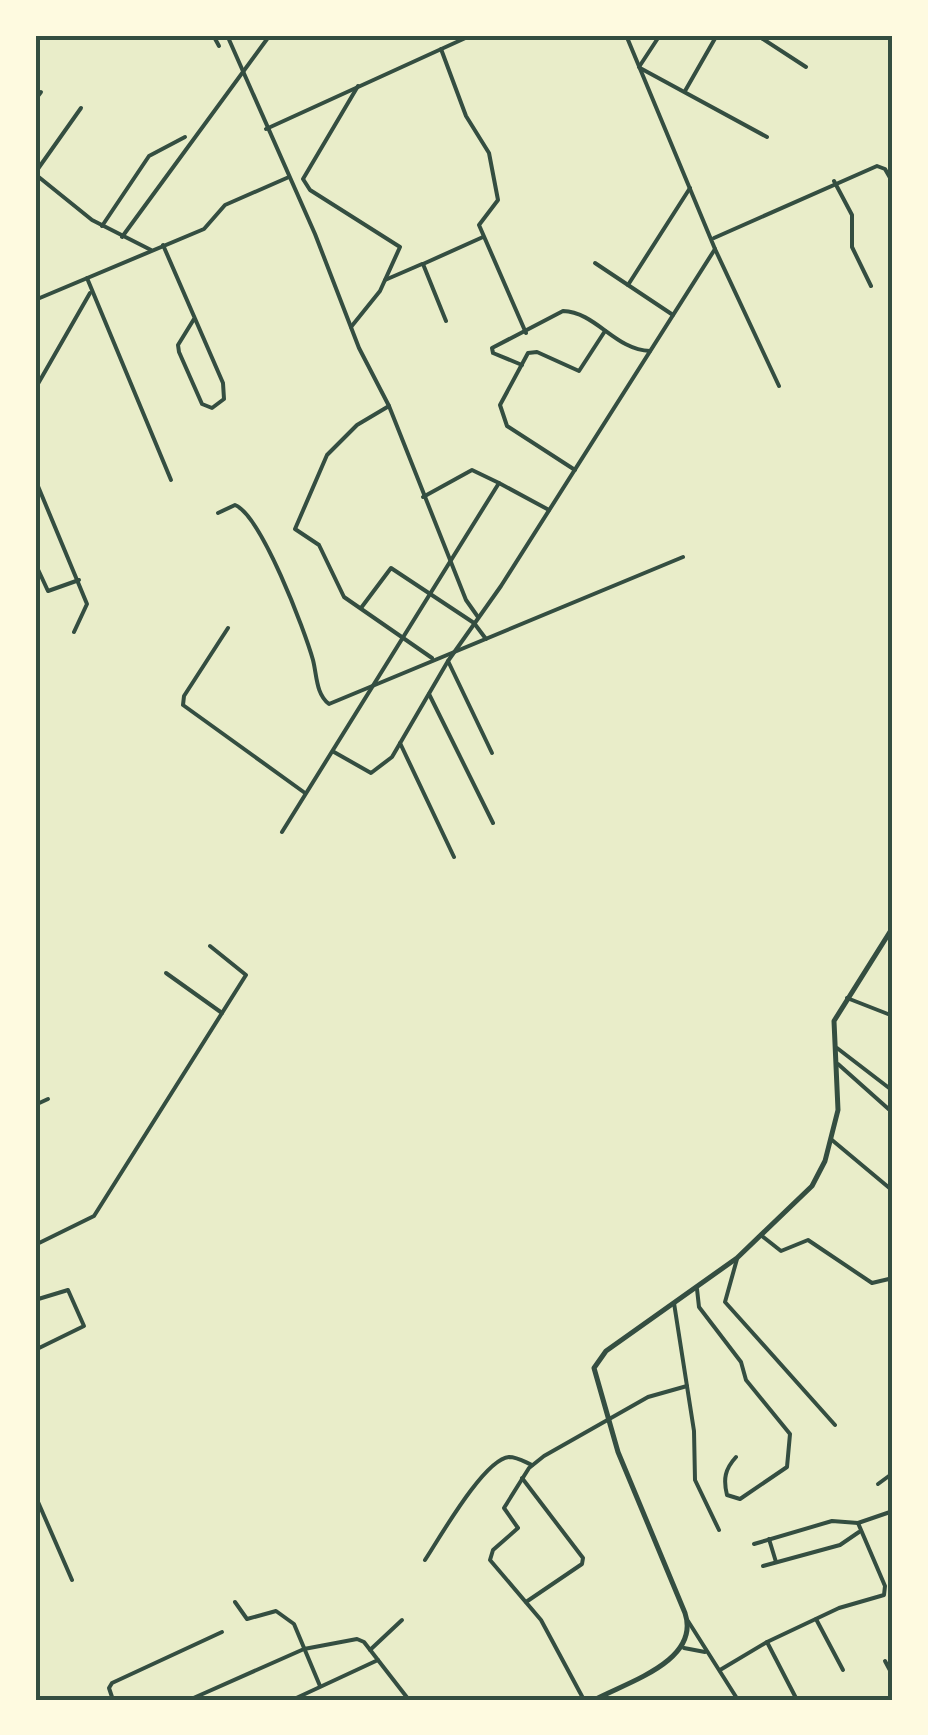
<svg xmlns="http://www.w3.org/2000/svg" width="928" height="1735" font-family="'Fira Sans',sans-serif">
<style>
.lines{fill:none;stroke-linecap:round;stroke-linejoin:round}
.minor{stroke:#344e41;stroke-width:4}
.tertiary{stroke:#344e41;stroke-width:5}
.neatline{fill:none;stroke:#344e41;stroke-width:4}
</style>
<rect width="100%" height="100%" fill="#e9edc9"/>
<g class="lines">
<g class="minor">
<polyline points="101,35 112,35"/>
<polyline points="213,35 219,46"/>
<polyline points="227,35 315,234 359,348 389,406 466,600 478,617"/>
<polyline points="626,35 715,249 779,386"/>
<polyline points="757,35 806,67"/>
<polyline points="763,39 785,35"/>
<polyline points="441,49 466,116 489,153 498,200 479,225 526,333"/>
<polyline points="639,67 660,35"/>
<polyline points="640,68 767,137"/>
<polyline points="685,91 717,35"/>
<polyline points="35,100 41,92"/>
<polyline points="266,129 472,35"/>
<polyline points="35,173 81,108"/>
<polyline points="35,174 92,220 151,250"/>
<polyline points="834,181 852,215 852,247 871,286"/>
<polyline points="102,226 149,156 185,137"/>
<polyline points="122,237 270,35"/>
<polyline points="714,238 877,166 885,169 893,183"/>
<polyline points="163,245 223,383 224,399 212,408 202,404 179,352 178,345 194,319"/>
<polyline points="595,263 673,315"/>
<polyline points="87,278 171,480"/>
<polyline points="385,280 422,264"/>
<polyline points="628,285 690,188"/>
<polyline points="35,300 204,229 225,205 289,177"/>
<polyline points="446,321 423,264 483,237"/>
<polyline points="351,327 380,291 400,247 310,190 303,179 358,86"/>
<path d="M522,365L493,353L492,348L563,311C596,312 615,350 650,351"/>
<polyline points="35,389 90,293"/>
<polyline points="389,406 357,425 327,455 295,529 319,545 344,597 432,658"/>
<polyline points="575,470 507,426 500,405 528,353 537,352 579,371 605,331"/>
<polyline points="35,479 87,604 74,632"/>
<polyline points="423,497 472,470 499,483"/>
<path d="M218,513L235,505C261,515 305,631 313,660C317,676 316,694 329,704L683,557"/>
<polyline points="35,563 48,591 79,580"/>
<polyline points="361,608 391,568 474,623 486,639"/>
<polyline points="228,628 184,696 183,705 305,793"/>
<polyline points="448,661 492,753"/>
<polyline points="429,694 493,823"/>
<polyline points="400,743 454,857"/>
<polyline points="334,752 371,773 392,757 448,661 501,586 715,249"/>
<polyline points="282,832 499,483 549,510"/>
<polyline points="166,973 222,1013"/>
<polyline points="847,998 893,1016"/>
<polyline points="837,1048 893,1091"/>
<polyline points="838,1064 893,1113"/>
<polyline points="35,1105 48,1099"/>
<polyline points="832,1140 893,1191"/>
<polyline points="762,1236 781,1251 808,1240 872,1283 893,1278"/>
<polyline points="35,1245 94,1216 246,975 210,946"/>
<polyline points="737,1259 725,1302 835,1425"/>
<path d="M697,1289L699,1307L741,1362L746,1380L790,1434L787,1467L740,1499L727,1495C723,1479 725,1469 736,1457"/>
<polyline points="35,1300 68,1290 84,1326 35,1350"/>
<polyline points="674,1303 694,1431 695,1480 719,1530"/>
<polyline points="522,1478 583,1558 582,1564 526,1602"/>
<polyline points="878,1484 893,1473"/>
<polyline points="35,1495 72,1580"/>
<polyline points="769,1539 776,1562"/>
<polyline points="754,1544 832,1521 858,1523 893,1511"/>
<path d="M425,1560C439,1539 484,1459 509,1457C517,1457 525,1462 532,1465"/>
<polyline points="763,1566 840,1545 859,1532"/>
<polyline points="235,1602 247,1619 276,1611 294,1624 320,1686"/>
<polyline points="816,1619 843,1670"/>
<polyline points="688,1621 738,1700"/>
<polyline points="767,1642 839,1608 884,1595 885,1586 858,1523"/>
<polyline points="684,1648 705,1652"/>
<polyline points="370,1650 402,1620"/>
<polyline points="885,1661 893,1676"/>
<polyline points="720,1670 767,1642 797,1700"/>
<polyline points="113,1700 109,1688 112,1683 222,1632"/>
<polyline points="189,1700 304,1649 357,1639 364,1642 409,1700"/>
<polyline points="292,1700 378,1660"/>
<polyline points="584,1700 541,1620 490,1560 493,1550 518,1528 504,1508 529,1468 544,1456 648,1397 687,1386"/>
</g>
<path class="tertiary" d="M594,1700C627,1682 701,1661 685,1613L618,1452L594,1368L606,1351L737,1258L812,1186L825,1161L838,1110L834,1021L893,927"/>
</g>
<rect width="928" height="1735" fill="none" stroke="#fefae0" stroke-width="75"/>
<rect x="38" y="38" width="852" height="1660" class="neatline"/>
</svg>
